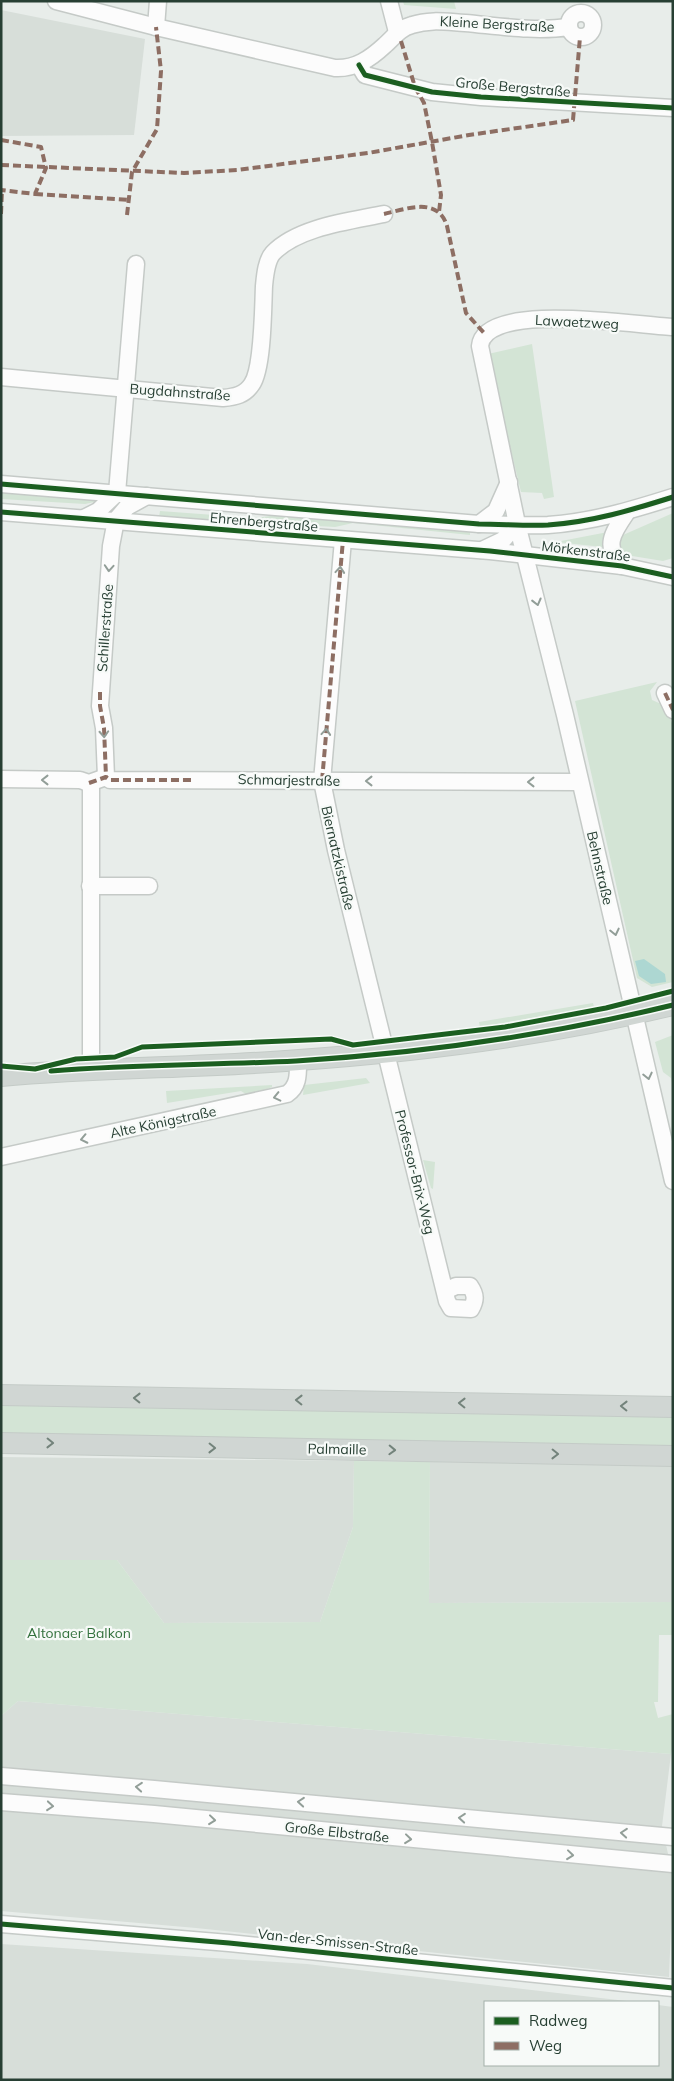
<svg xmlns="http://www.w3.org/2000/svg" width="674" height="2081" font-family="Mulish,sans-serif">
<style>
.built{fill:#d7ded9}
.green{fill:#d3e4d5}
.water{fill:#add7d2}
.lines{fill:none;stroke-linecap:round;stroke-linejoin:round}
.minor-casing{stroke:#c5cac7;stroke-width:19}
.major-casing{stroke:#c4cbc7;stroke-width:22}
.minor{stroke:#fcfcfc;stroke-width:16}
.major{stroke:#d0d6d3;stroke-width:20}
.quiet{stroke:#8d6e63;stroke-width:4;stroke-dasharray:8 4;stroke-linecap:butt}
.cycleway-casing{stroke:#f7faf8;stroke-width:8}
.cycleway{stroke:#1b5e20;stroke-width:5}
.oneway{stroke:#929e98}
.oneway2{stroke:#73837b}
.labels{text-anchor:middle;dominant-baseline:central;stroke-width:4.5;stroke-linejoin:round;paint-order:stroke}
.street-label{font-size:14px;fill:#273f33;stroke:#f7faf8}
.park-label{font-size:14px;fill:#34723e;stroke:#f7faf8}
</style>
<rect width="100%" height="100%" fill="#e8edea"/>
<g class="built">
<polygon points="1,10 145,39 134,135 1,136"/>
<polygon points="1,1457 354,1461 353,1527 320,1622 164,1623 117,1560 1,1560"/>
<polygon points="430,1462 673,1465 673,1602 429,1603"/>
<polygon points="18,1701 671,1754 662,1826 673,1877 669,1977 196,1928 1,1911 1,1716"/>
<polygon points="1,1944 307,1964 635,2002 485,2002 485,2065 658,2065 658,2005 673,2007 673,2080 1,2080"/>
</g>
<g class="green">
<polygon points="403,1 454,1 456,9 404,5"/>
<polygon points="532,344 554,497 544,499 542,493 521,492 488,354"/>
<polygon points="1,492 98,499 99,501 85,504 1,499"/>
<polygon points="160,511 255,518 285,514 470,529 470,535 353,523 335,527 159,517"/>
<polygon points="673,513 673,558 663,561 626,555 618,545 623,535"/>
<polygon points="608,532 603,539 602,547 556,542"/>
<polygon points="657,682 650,691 652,700 666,706 673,726 673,982 652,987 637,978 575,701"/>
<polygon points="593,1003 594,1007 480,1027 479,1022"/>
<polygon points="673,1035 673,1088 671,1078 663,1072 655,1042"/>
<polygon points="366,1078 370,1083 303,1095 304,1085"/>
<polygon points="272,1085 272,1087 249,1096 241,1091 167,1103 166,1091"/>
<polygon points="423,1160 435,1162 433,1189 431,1188"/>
<polygon points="1,1402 673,1415 673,1447 1,1436"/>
<polygon points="354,1461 430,1462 429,1603 673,1602 673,1635 659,1635 658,1702 654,1702 658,1718 673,1714 673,1745 671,1754 18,1701 1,1716 1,1560 117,1560 164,1623 320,1622 353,1527"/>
</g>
<polygon class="water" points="644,959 665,974 666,982 651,984 639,976 635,961"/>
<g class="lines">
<defs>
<g id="minor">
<path d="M56,1L156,27L335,68C355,69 370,59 385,45C394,37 400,28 412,25C430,19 447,22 465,23C499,26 535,32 569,27"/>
<polyline points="389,1 397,32"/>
<circle cx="581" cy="25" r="12"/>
<polyline points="156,27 158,1"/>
<polyline points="359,65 365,75 432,92 481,97 673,108"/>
<path d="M673,327C640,326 484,300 480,346L517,524L565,715L673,1181"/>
<path d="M1,377L223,398C235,397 245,395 252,384C263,368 263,308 264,286C265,276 266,261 273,253C298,227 350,221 384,214"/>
<path d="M1,484L479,524C502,524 525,526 548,525C592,522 632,510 673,497"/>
<polyline points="1,512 490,551 622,566 673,577"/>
<polyline points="84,518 98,511 117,493 136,264"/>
<polyline points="479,524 496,511 509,482"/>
<path d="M343,540L322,781L336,850L447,1301L451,1308L471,1309C476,1300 476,1295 470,1286H456L445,1291"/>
<polyline points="482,550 503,540 517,524"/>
<path d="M622,566C602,546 614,531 627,512"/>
<polyline points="665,693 673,710"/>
<polyline points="106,777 104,728 100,706 111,546 116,520 127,507 147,496"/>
<polyline points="1,779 80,780 89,783 106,777 110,780 580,782"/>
<polyline points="89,783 91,789 91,1068"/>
<polyline points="90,886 149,886"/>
<path d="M1,1157L287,1094C299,1086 298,1074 298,1060"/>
<polyline points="1,1776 154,1789 673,1837"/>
<polyline points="1,1802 154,1814 673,1864"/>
<polyline points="1,1924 229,1943 673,1988"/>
</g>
<g id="major">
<path d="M1,1076C101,1067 200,1068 299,1060C425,1051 550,1035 673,1005"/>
<polyline points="1,1395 673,1407"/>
<polyline points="1,1443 673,1456"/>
</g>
</defs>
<use href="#minor" class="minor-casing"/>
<use href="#major" class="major-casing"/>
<use href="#minor" class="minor"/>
<use href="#major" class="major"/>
<g class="quiet">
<polyline points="401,41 415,87 424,103 432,142 441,195 439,212"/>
<polyline points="1,140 41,147 46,168 35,194 1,190"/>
<polyline points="1,165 184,173 237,170 368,153 469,135 573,120 580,37"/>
<polyline points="35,194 129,200"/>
<polyline points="1,214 2,190"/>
<path d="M384,214C406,209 438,196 447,226L466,313L484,333"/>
<polyline points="127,215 132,172 157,129 161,71 156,27"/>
<polyline points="100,692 100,706 104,728 106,777"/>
<polyline points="665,693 673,710"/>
<polyline points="322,781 343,540"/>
<polyline points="89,783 106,777 110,780 193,780"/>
</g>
<defs>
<g id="cycleway">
<polyline points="359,65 365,75 432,92 481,97 673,108"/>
<path d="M1,484L479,524C502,524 525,526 548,525C592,522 632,510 673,497"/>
<polyline points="1,512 490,551 622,566 673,577"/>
<polyline points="1,1066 35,1069 76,1059 115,1057 142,1047 331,1039 353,1045 505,1027 606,1008 673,991"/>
<path d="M51,1071C132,1064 215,1065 296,1061C423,1053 550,1035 673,1005"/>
<polyline points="1,1924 229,1943 673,1988"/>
</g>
</defs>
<use href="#cycleway" class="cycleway-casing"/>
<use href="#cycleway" class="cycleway"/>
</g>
<defs><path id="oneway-chevron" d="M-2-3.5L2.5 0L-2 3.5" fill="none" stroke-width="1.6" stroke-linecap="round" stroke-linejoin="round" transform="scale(1.25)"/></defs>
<g class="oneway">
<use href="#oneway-chevron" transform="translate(109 568) rotate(94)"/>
<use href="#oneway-chevron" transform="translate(340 570) rotate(-85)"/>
<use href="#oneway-chevron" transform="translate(537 602) rotate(76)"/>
<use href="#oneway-chevron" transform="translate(326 732) rotate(-85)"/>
<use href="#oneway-chevron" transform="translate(104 734) rotate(87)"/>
<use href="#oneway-chevron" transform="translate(45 780) rotate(-180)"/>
<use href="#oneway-chevron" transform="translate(369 781) rotate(-180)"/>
<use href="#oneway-chevron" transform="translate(531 782) rotate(-180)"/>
<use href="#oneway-chevron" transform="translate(615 932) rotate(77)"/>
<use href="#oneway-chevron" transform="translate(648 1076) rotate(77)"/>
<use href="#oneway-chevron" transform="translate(277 1097) rotate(167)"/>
<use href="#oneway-chevron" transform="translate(84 1139) rotate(168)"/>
<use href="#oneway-chevron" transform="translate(139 1787) rotate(-175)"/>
<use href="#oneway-chevron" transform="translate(301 1802) rotate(-175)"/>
<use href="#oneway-chevron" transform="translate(50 1806) rotate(5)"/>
<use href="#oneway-chevron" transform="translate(462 1818) rotate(-175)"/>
<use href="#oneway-chevron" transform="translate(212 1820) rotate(6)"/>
<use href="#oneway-chevron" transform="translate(624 1833) rotate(-175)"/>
<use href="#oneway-chevron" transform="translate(408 1839) rotate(6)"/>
<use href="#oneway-chevron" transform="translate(570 1855) rotate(6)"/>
</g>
<g class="oneway2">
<use href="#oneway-chevron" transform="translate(137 1398) rotate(-179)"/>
<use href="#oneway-chevron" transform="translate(299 1400) rotate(-179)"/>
<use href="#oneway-chevron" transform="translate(462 1403) rotate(-179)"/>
<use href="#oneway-chevron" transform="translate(624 1406) rotate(-179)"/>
<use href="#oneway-chevron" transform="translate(50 1443) rotate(1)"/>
<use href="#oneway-chevron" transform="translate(212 1448) rotate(1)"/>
<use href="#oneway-chevron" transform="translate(392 1450) rotate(2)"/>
<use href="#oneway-chevron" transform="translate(555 1454) rotate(1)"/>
</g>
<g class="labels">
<g class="street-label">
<text transform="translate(497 24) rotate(3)">Kleine Bergstraße</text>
<text transform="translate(513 87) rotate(5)">Große Bergstraße</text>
<text transform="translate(577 322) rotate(3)">Lawaetzweg</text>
<text transform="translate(180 392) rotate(4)">Bugdahnstraße</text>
<text transform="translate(264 522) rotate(5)">Ehrenbergstraße</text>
<text transform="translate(586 551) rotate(7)">Mörkenstraße</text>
<text transform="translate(105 628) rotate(-86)">Schillerstraße</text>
<text transform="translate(289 780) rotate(1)">Schmarjestraße</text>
<text transform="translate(338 858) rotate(77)">Biernatzkistraße</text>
<text transform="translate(600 868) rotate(77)">Behnstraße</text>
<text transform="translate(163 1122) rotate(-12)">Alte Königstraße</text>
<text transform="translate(415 1172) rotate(76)">Professor-Brix-Weg</text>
<text transform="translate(337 1449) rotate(1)">Palmaille</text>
<text transform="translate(337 1832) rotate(6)">Große Elbstraße</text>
<text transform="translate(338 1942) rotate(6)">Van-der-Smissen-Straße</text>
</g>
<g class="park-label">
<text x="79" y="1633">Altonaer Balkon</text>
</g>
</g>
<rect width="674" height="2081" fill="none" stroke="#273f33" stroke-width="5"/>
<rect x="484" y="2001" width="175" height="65" fill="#f7faf8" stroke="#a4afa9"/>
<rect x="494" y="2017" width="25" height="8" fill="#1b5e20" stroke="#a4afa9"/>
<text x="529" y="2026" font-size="15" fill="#273f33">Radweg</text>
<rect x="494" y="2042" width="25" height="8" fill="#8d6e63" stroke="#a4afa9"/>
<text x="529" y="2051" font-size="15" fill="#273f33">Weg</text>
</svg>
